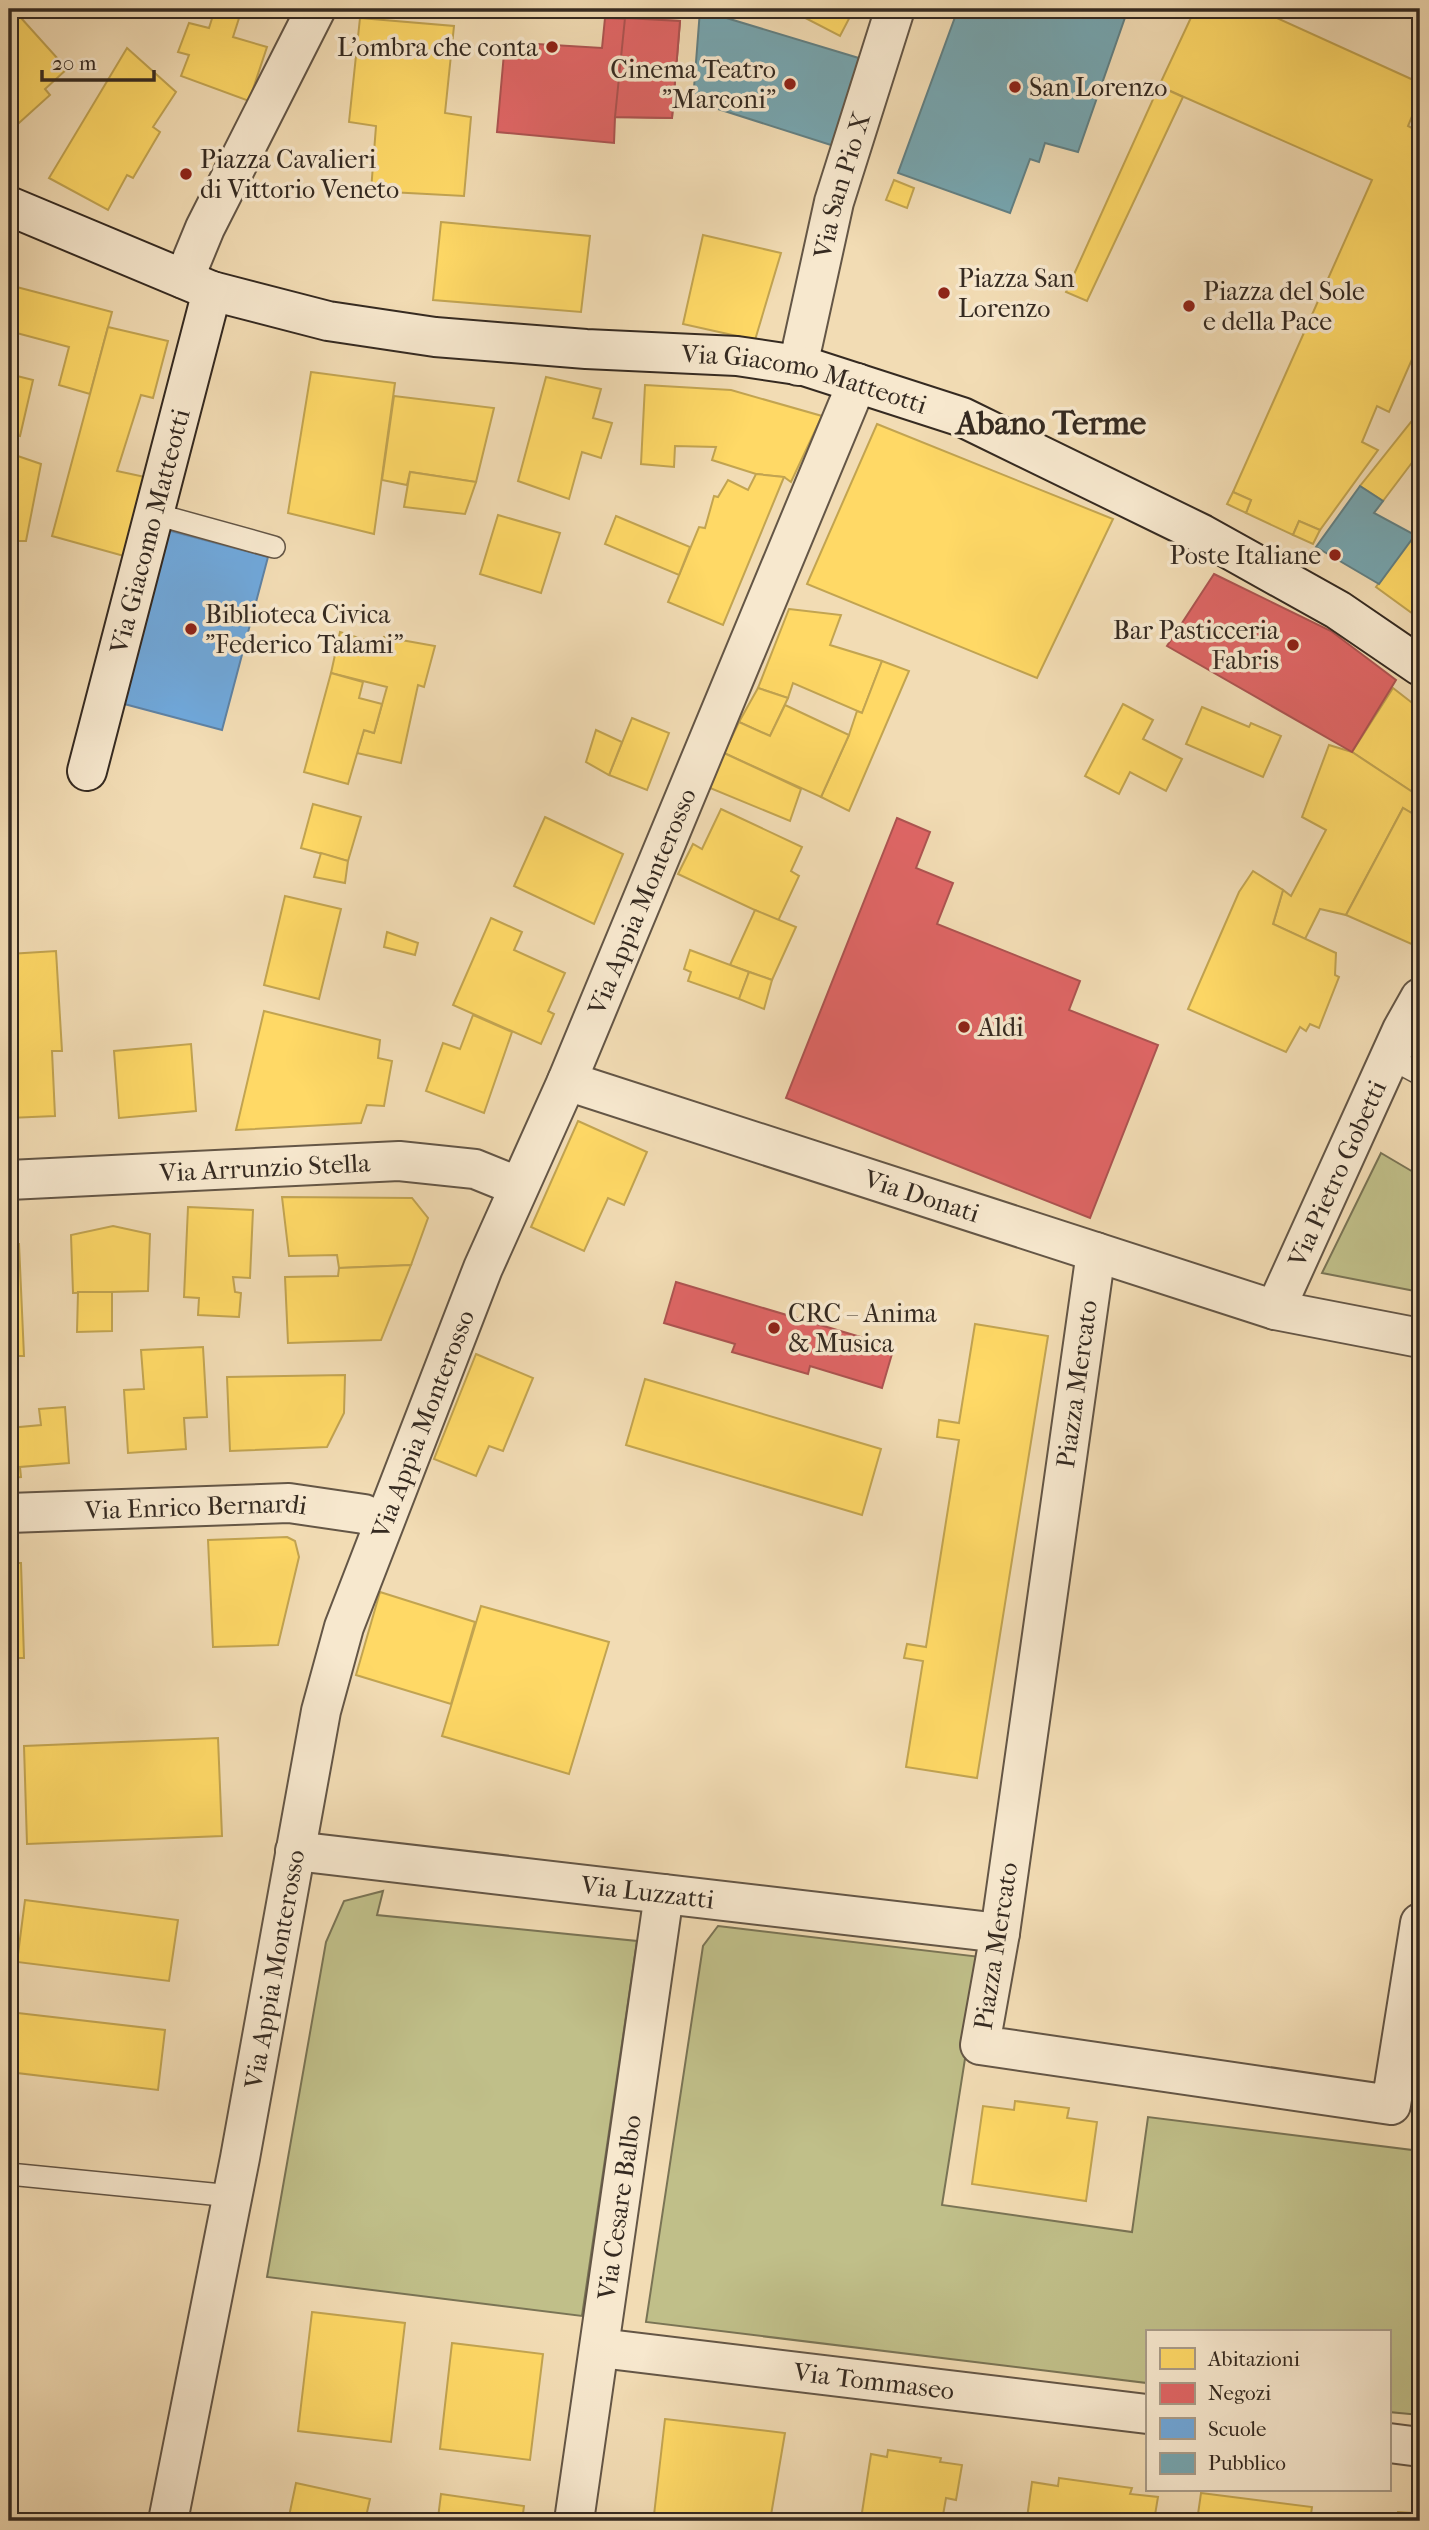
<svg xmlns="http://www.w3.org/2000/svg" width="1429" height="2530" font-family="'IM FELL French Canon',serif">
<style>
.green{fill:#c0bf89;stroke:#7a7455;stroke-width:2}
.homes{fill:#ffd966;stroke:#c2a451;stroke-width:2}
.shops{fill:#e06666;stroke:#ad5451;stroke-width:2}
.schools{fill:#6fa8dc;stroke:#5e82a4;stroke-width:2}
.public{fill:#76a5af;stroke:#628084;stroke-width:2}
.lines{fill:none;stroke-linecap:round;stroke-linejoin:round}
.lane-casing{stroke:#645646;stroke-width:24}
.street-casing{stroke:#645646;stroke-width:42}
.secondary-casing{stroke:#352a21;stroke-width:42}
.lane{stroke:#f7e8ce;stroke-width:21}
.street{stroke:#f7e8ce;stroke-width:38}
.secondary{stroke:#f7e8ce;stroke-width:38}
.poi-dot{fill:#8f2418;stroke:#f7e8ce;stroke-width:2.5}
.labels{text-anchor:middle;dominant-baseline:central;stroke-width:7;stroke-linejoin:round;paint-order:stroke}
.poi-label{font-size:26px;fill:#352a21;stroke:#f7e8ce;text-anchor:start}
.street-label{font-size:26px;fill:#352a21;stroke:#f7e8ce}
.district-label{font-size:33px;font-weight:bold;fill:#352a21;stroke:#f7e8ce}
</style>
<rect width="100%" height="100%" fill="#f2dcb4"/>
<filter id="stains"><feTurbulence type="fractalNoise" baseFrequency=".00286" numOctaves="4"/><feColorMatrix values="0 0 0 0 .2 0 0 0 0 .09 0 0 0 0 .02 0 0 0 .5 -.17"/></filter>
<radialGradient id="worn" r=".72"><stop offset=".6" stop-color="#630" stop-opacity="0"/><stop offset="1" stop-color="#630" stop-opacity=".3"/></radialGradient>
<g class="green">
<polygon points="1381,1153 1420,1176 1420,1292 1322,1273"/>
<polygon points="383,1891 377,1915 637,1941 582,2316 267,2277 326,1942 344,1901"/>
<polygon points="718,1926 981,1957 942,2205 1132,2232 1148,2117 1420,2151 1420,2415 1389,2412 1389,2332 1147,2332 1147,2383 646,2322 703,1946"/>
</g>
<g class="homes">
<polygon points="9,9 13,9 67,69 45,89 50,95 9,132"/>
<polygon points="215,9 227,9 240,15 233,37 267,47 249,101 181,76 189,55 178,52 189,23 209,28"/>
<polygon points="788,9 849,9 853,11 840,36"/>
<polygon points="1195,9 1257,9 1420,83 1420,97 1408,126 1420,132 1420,341 1389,412 1377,406 1362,442 1378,450 1320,530 1299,521 1293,535 1246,513 1251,500 1233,492 1372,180 1159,86"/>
<polygon points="360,18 454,26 445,113 471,117 464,196 371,191 376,126 349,122"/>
<polygon points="127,48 176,92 153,127 160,132 133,178 127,175 108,210 49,178"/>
<polygon points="1159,86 1183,97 1087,301 1066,292"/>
<polygon points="894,180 914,188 907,208 886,200"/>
<polygon points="441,222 590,236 581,312 433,300"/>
<polygon points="703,235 781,253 755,340 683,324"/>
<polygon points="9,285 112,312 90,394 59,385 69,347 9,331"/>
<polygon points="108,327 168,341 153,398 141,395 117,471 145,477 124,556 52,536"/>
<polygon points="311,372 395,383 374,534 288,513"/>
<polygon points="9,374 33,380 20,436 9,434"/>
<polygon points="546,377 601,389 593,418 612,423 601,458 582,452 569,499 518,481"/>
<polygon points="645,385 731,390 822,416 791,482 784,477 756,474 712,460 716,447 675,446 674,467 641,464"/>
<polygon points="394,396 494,408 476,482 410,472 407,485 382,480"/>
<polygon points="1411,422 1420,430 1420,452 1383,501 1360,486"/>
<polygon points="877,424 1113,519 1037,678 807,584"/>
<polygon points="9,453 41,464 26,541 9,541"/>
<polygon points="410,472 476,482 465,514 404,507"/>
<polygon points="756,474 784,477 723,625 668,602 699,527 705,528 714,496 718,497 728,480 748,490"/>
<polygon points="1233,492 1251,500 1246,513 1227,504"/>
<polygon points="498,515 560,533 541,593 480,574"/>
<polygon points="616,516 690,547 679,575 605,544"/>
<polygon points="1299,521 1320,530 1313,544 1293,535"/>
<polygon points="1420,527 1420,619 1376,587"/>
<polygon points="789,609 841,615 830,645 882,661 862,713 793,683 788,698 758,688"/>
<polygon points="340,632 381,645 384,637 435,646 424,687 418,685 401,763 357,753 364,730 374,733 387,687 331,673"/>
<polygon points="882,661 909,671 849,811 821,797 849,735 857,711 862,713"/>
<polygon points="331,673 363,682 359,698 382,704 374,733 364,730 348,784 304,772"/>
<polygon points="758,688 788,698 770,736 739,722"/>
<polygon points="1393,688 1420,709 1420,797 1352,752"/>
<polygon points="1123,704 1153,720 1143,739 1182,759 1166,791 1130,772 1119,794 1085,776"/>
<polygon points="785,705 849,735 821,797 724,753 739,722 770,736"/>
<polygon points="1202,707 1249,727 1251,723 1281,736 1263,777 1186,744"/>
<polygon points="632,718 669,733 647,790 609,775"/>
<polygon points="596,730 622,742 609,775 586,762"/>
<polygon points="1329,745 1352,752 1420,797 1420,818 1403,808 1346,915 1320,909 1305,939 1273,924 1283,890 1291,896 1326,830 1302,817"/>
<polygon points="724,753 801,789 790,821 710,788"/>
<polygon points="313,804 361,817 348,861 301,848"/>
<polygon points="1403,808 1420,818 1420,939 1416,946 1346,915"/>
<polygon points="721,809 802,847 791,871 799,876 778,921 678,874 693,844 702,849"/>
<polygon points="545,817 623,854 594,924 514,886"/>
<polygon points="321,853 348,861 345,883 314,877"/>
<polygon points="1253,871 1283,890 1273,924 1336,953 1335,975 1339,977 1319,1028 1310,1024 1306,1031 1300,1027 1286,1052 1188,1009 1239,892"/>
<polygon points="285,896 341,909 319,999 264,985"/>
<polygon points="755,910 796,927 772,980 730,965"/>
<polygon points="491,918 522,932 514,950 565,973 548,1011 554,1014 541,1044 453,1005"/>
<polygon points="387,932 418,943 415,955 384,947"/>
<polygon points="690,950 749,972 739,999 688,981 691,972 684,969"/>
<polygon points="56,951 62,1051 52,1051 55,1116 9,1118 9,1031 12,1031 9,954"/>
<polygon points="749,972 772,980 764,1009 739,999"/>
<polygon points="264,1011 380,1040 378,1058 392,1061 384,1106 367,1105 361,1123 236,1130"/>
<polygon points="473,1015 512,1032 484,1113 426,1091 443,1043 460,1049"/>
<polygon points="191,1044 196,1111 119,1118 114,1051"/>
<polygon points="578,1121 647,1152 624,1205 608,1198 584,1251 531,1227"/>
<polygon points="282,1197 412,1198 428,1218 411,1265 339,1268 337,1255 289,1256"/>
<polygon points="188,1207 253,1210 250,1278 233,1277 235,1292 241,1293 239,1317 198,1315 199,1298 184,1297"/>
<polygon points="113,1226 150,1234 148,1291 73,1293 71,1235"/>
<polygon points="9,1244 19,1244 24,1356 9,1356"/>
<polygon points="411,1265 381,1340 288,1343 285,1277 338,1276 339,1268"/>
<polygon points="78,1292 112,1292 112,1331 77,1332"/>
<polygon points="975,1324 1048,1336 977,1778 906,1767 923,1661 904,1658 907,1644 926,1647 959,1440 937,1437 939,1420 959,1423"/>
<polygon points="203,1347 207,1417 184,1418 186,1449 128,1453 124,1390 144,1389 141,1350"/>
<polygon points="476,1354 533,1378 503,1451 489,1446 476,1476 434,1459"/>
<polygon points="345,1375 344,1413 327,1447 230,1451 227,1377"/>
<polygon points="645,1379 881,1449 862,1515 626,1445"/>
<polygon points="65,1407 69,1463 20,1467 21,1477 9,1478 9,1428 41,1425 39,1409"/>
<polygon points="287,1537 295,1541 299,1557 278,1645 213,1647 208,1540"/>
<polygon points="9,1563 21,1563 24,1658 9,1658"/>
<polygon points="380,1592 475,1622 451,1704 356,1675"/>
<polygon points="481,1606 609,1642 569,1774 442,1736"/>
<polygon points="218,1738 222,1836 27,1844 24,1746"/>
<polygon points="25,1900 178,1920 169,1981 17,1962"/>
<polygon points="9,2012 165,2030 158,2090 9,2072"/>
<polygon points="1015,2101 1069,2108 1067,2118 1097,2122 1086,2201 972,2184 983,2106 1014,2110"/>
<polygon points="312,2312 405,2323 391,2442 298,2431"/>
<polygon points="452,2343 543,2354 530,2460 440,2449"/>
<polygon points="665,2419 785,2433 770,2521 708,2521 654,2515"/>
<polygon points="888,2450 941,2458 940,2462 962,2465 956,2500 946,2498 942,2521 861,2519 871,2454 887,2457"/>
<polygon points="1059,2478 1132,2488 1130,2494 1158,2497 1154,2521 1046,2521 1027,2518 1032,2482 1058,2486"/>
<polygon points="296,2483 370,2499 365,2521 288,2521"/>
<polygon points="1201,2493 1312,2507 1310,2521 1197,2521"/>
<polygon points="441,2494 524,2506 522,2521 430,2521 431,2517 438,2518"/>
<polygon points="1398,2512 1412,2513 1411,2518 1420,2521 1397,2521"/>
</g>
<g class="shops">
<polygon points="605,18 680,21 672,118 615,117 614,143 497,132 505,42 602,48"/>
<polygon points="625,18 680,21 672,118 615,117"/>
<polygon points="1214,574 1331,631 1396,680 1352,752 1167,646"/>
<polygon points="897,818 930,832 916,868 953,883 937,924 1080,981 1069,1010 1158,1045 1090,1218 786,1098"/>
<polygon points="676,1282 894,1347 882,1388 810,1366 808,1374 732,1352 735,1344 664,1323"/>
</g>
<polygon class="schools" points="160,528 268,557 222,730 113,701"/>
<g class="public">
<polygon points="958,9 1128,9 1078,152 1045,143 1039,162 1030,159 1010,213 898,173"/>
<polygon points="700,10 862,59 834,146 693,101"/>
<polygon points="1360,486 1383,501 1374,513 1415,535 1379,584 1316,547"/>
</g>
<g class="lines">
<defs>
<g id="lane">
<polyline points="155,514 274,547"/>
<polyline points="1390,1058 1420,1074"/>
<polyline points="9,2174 232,2196"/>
</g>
<g id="street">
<polyline points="184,279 205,228 316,9"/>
<path id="s1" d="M798,366L834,202L895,9"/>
<path id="s2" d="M567,1081L1275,1310L1420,1338"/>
<path id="s3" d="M9,1180L399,1161L475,1169L517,1186"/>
<polyline points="1096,1252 1000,1933 980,2045 1391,2105 1420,1923"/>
<path id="s4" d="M1275,1310L1402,1030L1420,998"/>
<path id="s5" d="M9,1513L289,1503L364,1514L382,1522"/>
<path id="s6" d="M295,1851L1000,1933"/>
<path id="s7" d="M600,2348L1147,2414"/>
<polyline points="1389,2443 1420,2447"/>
<path id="s8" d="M168,2521L240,2158L321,1711L344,1627L483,1268L567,1081L857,383"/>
<path id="s9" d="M574,2521L664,1894"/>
</g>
<g id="secondary">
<path id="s10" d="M9,206L212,291L328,321L435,337L586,349L737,356L804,366L962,417L1202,534L1338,610L1420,666"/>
<path id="s11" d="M87,771L212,291"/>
</g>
</defs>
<use href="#lane" class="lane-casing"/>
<use href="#street" class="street-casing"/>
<use href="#secondary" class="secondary-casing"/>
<use href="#lane" class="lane"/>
<use href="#street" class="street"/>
<use href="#secondary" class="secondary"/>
</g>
<g class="poi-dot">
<circle cx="552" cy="47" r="7"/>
<circle cx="790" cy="84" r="7"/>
<circle cx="1015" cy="87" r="7"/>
<circle cx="186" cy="174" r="7"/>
<circle cx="944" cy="293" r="7"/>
<circle cx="1189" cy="306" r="7"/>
<circle cx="1335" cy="555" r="7"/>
<circle cx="191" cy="629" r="7"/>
<circle cx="1293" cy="645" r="7"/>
<circle cx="964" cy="1027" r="7"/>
<circle cx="774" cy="1328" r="7"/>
</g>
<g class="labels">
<g class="poi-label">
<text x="538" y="47" text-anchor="end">L'ombra che conta</text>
<text x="776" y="69" text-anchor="end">Cinema Teatro<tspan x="776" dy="30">"Marconi"</tspan></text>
<text x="1029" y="87">San Lorenzo</text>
<text x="200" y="159">Piazza Cavalieri<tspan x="200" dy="30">di Vittorio Veneto</tspan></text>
<text x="958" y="278">Piazza San<tspan x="958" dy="30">Lorenzo</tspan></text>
<text x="1203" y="291">Piazza del Sole<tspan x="1203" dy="30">e della Pace</tspan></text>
<text x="1321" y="555" text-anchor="end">Poste Italiane</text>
<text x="205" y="614">Biblioteca Civica<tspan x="205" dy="30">"Federico Talami"</tspan></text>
<text x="1279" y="630" text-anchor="end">Bar Pasticceria<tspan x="1279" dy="30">Fabris</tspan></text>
<text x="978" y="1027">Aldi</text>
<text x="788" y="1313">CRC – Anima<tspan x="788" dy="30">&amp; Musica</tspan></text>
</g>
<g class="street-label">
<text stroke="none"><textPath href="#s1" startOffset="186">Via San Pio X</textPath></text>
<text stroke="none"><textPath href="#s10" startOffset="821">Via Giacomo Matteotti</textPath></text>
<text stroke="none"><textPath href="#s11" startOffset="248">Via Giacomo Matteotti</textPath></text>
<text stroke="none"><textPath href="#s8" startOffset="1696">Via Appia Monterosso</textPath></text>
<text stroke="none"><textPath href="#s3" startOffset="256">Via Arrunzio Stella</textPath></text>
<text stroke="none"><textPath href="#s4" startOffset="150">Via Pietro Gobetti</textPath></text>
<text stroke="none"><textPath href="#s2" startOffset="373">Via Donati</textPath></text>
<text transform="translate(1077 1384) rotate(-82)">Piazza Mercato</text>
<text stroke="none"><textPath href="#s8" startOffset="1129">Via Appia Monterosso</textPath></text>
<text stroke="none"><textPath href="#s5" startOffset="187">Via Enrico Bernardi</textPath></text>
<text stroke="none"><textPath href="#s6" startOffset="355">Via Luzzatti</textPath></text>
<text transform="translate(996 1946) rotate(-81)">Piazza Mercato</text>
<text stroke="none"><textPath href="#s8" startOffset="562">Via Appia Monterosso</textPath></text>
<text stroke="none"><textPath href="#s9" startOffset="317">Via Cesare Balbo</textPath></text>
<text stroke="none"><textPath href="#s7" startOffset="276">Via Tommaseo</textPath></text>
</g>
<g class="district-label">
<text x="1051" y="423">Abano Terme</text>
</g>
</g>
<rect width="1429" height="2530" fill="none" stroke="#f2dcb4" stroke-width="35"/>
<rect x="10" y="10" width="1408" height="2509" fill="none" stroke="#352a21" stroke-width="3.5"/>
<rect x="18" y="18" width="1394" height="2495" fill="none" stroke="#352a21" stroke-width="2"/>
<rect x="1146" y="2330" width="245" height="161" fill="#f7e8ce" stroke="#a99c89" stroke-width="2"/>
<rect x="1160" y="2348" width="35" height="21" fill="#ffd966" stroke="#a99c89" stroke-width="2"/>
<text x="1208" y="2366" font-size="21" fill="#352a21">Abitazioni</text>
<rect x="1160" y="2383" width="35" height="21" fill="#e06666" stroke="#a99c89" stroke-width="2"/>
<text x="1208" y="2400" font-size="21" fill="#352a21">Negozi</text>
<rect x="1160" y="2418" width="35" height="21" fill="#6fa8dc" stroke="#a99c89" stroke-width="2"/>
<text x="1208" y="2436" font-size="21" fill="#352a21">Scuole</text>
<rect x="1160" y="2453" width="35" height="21" fill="#76a5af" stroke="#a99c89" stroke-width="2"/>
<text x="1208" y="2470" font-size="21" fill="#352a21">Pubblico</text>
<path d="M42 70v10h112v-10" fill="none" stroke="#352a21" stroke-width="3.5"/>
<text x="52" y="70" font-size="21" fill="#352a21" stroke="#f7e8ce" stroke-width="5" paint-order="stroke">20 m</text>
<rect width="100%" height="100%" filter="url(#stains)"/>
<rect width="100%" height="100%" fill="url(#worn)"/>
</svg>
